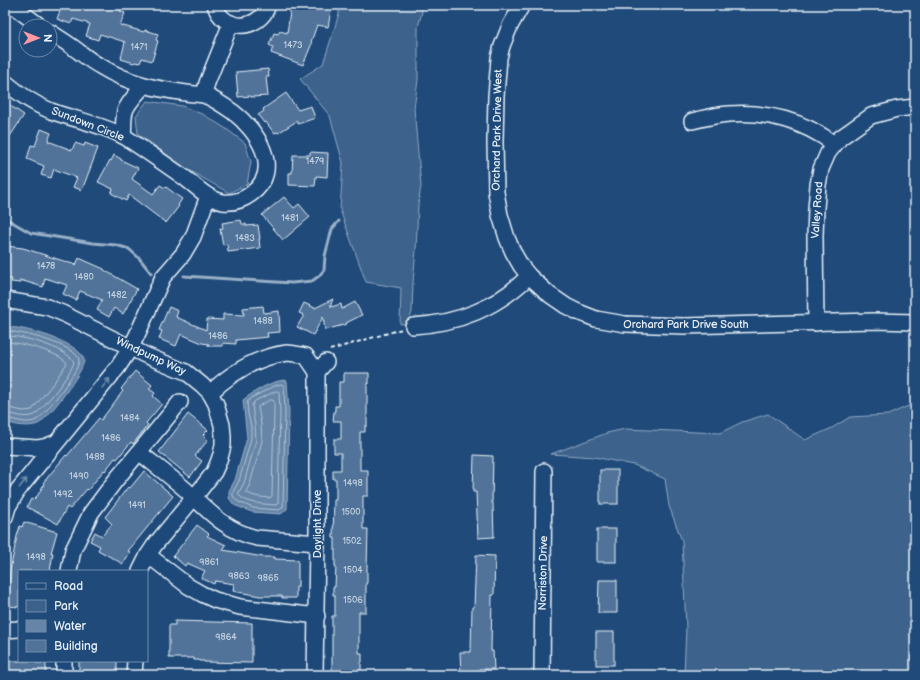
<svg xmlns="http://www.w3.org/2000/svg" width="920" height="680" font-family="'Balsamiq Sans',sans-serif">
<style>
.green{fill:#3c628c;stroke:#92aac2}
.water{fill:#6685a7;stroke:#9ab0c7}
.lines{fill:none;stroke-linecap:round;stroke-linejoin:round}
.shore{stroke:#b4c6d8;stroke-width:1}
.stream{stroke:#9ab0c7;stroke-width:3}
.building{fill:#517399;stroke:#e8f1f8}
.minor-casing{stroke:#e8f1f8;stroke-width:18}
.path{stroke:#e8f1f8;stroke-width:2;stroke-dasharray:4 3;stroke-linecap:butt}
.minor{stroke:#1f4a7a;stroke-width:15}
.oneway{stroke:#6f8dac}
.labels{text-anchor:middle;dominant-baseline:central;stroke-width:3;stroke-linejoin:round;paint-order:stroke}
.number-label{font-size:9px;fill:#c2d2e0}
.street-label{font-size:11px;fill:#e8f1f8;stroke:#1f4a7a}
</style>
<rect width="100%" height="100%" fill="#1f4a7a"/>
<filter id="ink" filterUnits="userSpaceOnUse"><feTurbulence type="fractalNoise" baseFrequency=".025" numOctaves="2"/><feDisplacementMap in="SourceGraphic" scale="8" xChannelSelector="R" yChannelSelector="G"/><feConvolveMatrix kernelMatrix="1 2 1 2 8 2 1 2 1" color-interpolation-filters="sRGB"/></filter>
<g filter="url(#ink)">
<g class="green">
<polygon points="339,5 421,5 422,12 418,27 418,80 414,108 421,186 418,205 416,250 413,282 412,312 408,323 400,324 401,288 366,282 340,210 343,163 330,116 300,79 323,64 339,14"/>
<polygon points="147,101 182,106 204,115 225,128 245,143 251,162 247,184 229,193 187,169 138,134 136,116"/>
<polygon points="915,403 915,675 684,675 686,628 682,541 669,506 665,479 634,465 594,457 551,454 607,433 625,429 720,433 742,422 768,414 805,440 832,428 850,417 888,415"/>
</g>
<g class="water">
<path d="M5,327C21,326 81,342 84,360C85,370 47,420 38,424C27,428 16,425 5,422Z"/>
<path d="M284,380L287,381L289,412L287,509L281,514L252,512L234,505L229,498V491L235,480L247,438L243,400C255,391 269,382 284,380Z"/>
</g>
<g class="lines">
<g class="shore">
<path d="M5,331C19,331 77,345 79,360C81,368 45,414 38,419C27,426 16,419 5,418"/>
<path d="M5,336C21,335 67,348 74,362C70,376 46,404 35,415C23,419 16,414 5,413"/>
<path d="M5,342C19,342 59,352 67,363L55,381L32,410L23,411L5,407"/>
<polygon points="277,385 282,384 284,386 285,412 283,507 279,510 253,508 237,501 233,496 233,492 239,481 251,439 251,426 248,414 247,402 253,397"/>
<path d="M277,391L279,392L280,412L278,503L276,505C266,504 244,504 238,494L244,483L256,440L255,425L253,413L252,405L255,401Z"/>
<path d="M270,400H272L274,401V412L272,496L270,498C262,497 253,497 246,492L250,484L262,441L261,424L258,407Z"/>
</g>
<g class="stream">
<polyline points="5,218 31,233 93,243 116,245 129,249 139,258 151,273"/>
<polyline points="184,276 292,283 312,281 319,276 324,270 325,256 332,229 339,221"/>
</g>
</g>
<g class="building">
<polygon points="62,5 122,5 120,11 125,13 120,25 144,32 145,30 158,34 156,40 158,41 152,61 142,58 140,63 135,62 134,63 121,59 122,58 121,58 125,42 100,34 98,40 86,36 90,24 73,19 71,24 57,19"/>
<polygon points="291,5 332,5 328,27 317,25 311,42 312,43 303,65 271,53 273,47 269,45 274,33 278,34 280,31 287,33"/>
<polygon points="268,69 269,77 266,77 268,96 251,97 251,96 238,97 236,72"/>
<polygon points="286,93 298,110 311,106 315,118 298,124 297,121 278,133 277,132 274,133 266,122 264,123 258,115 264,111 263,109"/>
<polygon points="5,102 24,115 5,144"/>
<polygon points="41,129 51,133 48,141 69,149 72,150 75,143 84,146 85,143 98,148 82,190 73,187 77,178 54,169 51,178 41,175 44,166 27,159 31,145 35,146"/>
<polygon points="310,152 328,153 327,177 316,176 315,186 289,185 289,173 292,173 293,155 310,155"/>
<polygon points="114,155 121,159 121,160 138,168 132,179 153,194 160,185 165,188 166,187 182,199 178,205 179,206 166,223 129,195 126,201 111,193 113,189 98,182 110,160 111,161"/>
<polygon points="284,197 294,208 299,204 310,217 283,240 262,215"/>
<polygon points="241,220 242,224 246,224 246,226 258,225 260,239 259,239 260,248 228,252 227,244 223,245 220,229 223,228 222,223"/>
<polygon points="5,246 23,248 76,265 79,258 104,269 104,270 137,289 123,314 114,308 109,317 97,310 102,300 80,291 76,300 63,294 67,285 45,278 43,287 20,280 20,283 11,282 12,279 6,279 6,274 5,274"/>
<polygon points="333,299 331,304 331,307 341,304 342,309 355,302 362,315 346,323 347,324 325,330 323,317 313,335 297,327 304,315 299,313 304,303 315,308"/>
<polygon points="263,306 264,313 279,311 280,332 267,333 268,337 236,340 236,344 223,343 223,346 208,346 209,344 202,343 181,334 176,346 159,339 162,331 159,330 169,307 178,311 176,317 206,330 207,319 223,320 223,314 244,315 243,308"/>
<polygon points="135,371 152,385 149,389 155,393 153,396 162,404 146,423 148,425 133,444 131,442 117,459 115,458 105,471 104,470 88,490 87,489 70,509 67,507 58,524 27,507 31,499 33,500 38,495 44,484 43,483 66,455 67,456 99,418 101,420 123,391 121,389"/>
<polygon points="344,373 369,373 369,384 367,384 367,426 365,426 365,432 360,432 360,470 368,470 368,496 363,496 363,529 368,529 367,567 367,583 366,583 366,612 359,612 359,653 362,653 362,662 361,662 361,671 358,671 358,675 332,675 332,616 335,616 335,595 333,595 333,587 335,587 336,566 335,566 335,538 333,538 334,500 336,500 336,479 333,479 333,470 341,470 341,453 334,453 334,439 341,439 341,421 333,421 334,411 335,411 335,406 339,406 339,382 344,382"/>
<polygon points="188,414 208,430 203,435 208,440 195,456 202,461 190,477 159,452"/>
<polygon points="474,455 493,456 492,503 493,503 494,537 478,538 476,492 473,492"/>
<rect x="600" y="470" width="18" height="34"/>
<polygon points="144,471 173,496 128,551 130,552 123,564 98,550 100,546 90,541 95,532 102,536 112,524 105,517 128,487 130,488"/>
<polygon points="24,522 57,532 51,553 53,553 50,571 19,571 19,607 8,606 10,571 17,536 20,526 22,527"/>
<polygon points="197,525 209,534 207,536 226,545 223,550 263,557 275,557 275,559 298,560 298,587 296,587 296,598 282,598 282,596 260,596 233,591 234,584 215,581 214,584 201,578 205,571 187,563 185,566 173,556"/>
<rect x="597" y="529" width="19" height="33"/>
<polygon points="476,555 495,556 494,595 492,595 491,651 493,651 494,669 479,669 479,675 461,675 460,652 471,652 472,607 474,607"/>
<polygon points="599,580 617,580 617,613 598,613"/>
<polygon points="175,621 252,623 252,663 204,662 204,661 199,661 199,660 194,660 194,658 169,658 169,625 175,625"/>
<rect x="596" y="632" width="18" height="33"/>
<polygon points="9,661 36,661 36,663 46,663 46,675 9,675"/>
<rect x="79" y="661" width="38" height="14"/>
</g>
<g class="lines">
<defs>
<g id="minor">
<polyline points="9,5 13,6 40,26"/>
<path d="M215,5C223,33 260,31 268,5"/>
<polyline points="522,5 510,26 502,46 499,58 496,96 495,142 496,192 500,215 507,238 513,252 521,266 529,276 550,295 566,306 578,312 596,319 625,324 684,326 873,321 915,322"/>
<path d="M5,82C19,94 34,104 51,111C75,120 102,124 125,137C145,150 165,164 185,178C197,187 208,199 223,202C233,203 243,200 251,194C284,170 257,130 233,112C226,107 212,98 204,95C198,94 192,94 186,93C172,91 158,89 144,85C129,81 113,74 100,66C92,62 85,56 78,51C69,44 59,38 50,32"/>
<polyline points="204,95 207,83 231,23"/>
<path d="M692,121C704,118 716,115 729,114C766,111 804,121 834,144"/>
<path d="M123,136C124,128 123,119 125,111C129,101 138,93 144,85"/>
<polyline points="5,300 47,307 62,313 145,355 186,372 202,385 210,393 216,404 222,425 223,436 223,445 221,454 218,463 214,472 200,490 154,546 148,555 140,571"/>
<polyline points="816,323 815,236 816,208 818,185 821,169 828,153 840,138 871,116 897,109 915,107"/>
<path d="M413,326C459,323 495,309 529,276"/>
<polyline points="317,372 326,362"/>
<path d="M210,393C232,372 257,357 287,353C293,353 300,355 306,356L317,372V543L315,675"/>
<polyline points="5,446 38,448 44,447 55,443"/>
<path d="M140,453C155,465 171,477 186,490C207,510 227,532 257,538L317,543"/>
<polyline points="5,517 8,507 18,490 118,367 131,347 137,335 163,277 183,254 193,237 208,196"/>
<polyline points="148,555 188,586 202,594 215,600 240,607 317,616"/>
<polyline points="69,571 73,550 91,513 115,481 180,402"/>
<polyline points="5,630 19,629"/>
<polyline points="64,661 64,675"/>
<polyline points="134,675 135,661"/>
<polyline points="542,675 544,471"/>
</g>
</defs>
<use href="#minor" class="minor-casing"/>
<polyline class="path" points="330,350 402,329"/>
<use href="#minor" class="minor"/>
</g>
<defs><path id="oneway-shaft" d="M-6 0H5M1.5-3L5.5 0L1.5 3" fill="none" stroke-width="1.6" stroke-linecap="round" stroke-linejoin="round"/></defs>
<g class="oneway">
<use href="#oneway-shaft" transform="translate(106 383) rotate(-51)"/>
<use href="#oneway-shaft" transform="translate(23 483) rotate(-52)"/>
</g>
</g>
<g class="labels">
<g class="number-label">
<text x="293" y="45">1473</text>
<text x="139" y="47">1471</text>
<text x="315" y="161">1479</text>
<text x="290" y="218">1481</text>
<text x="245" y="238">1483</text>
<text x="46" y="266">1478</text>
<text x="84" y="277">1480</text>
<text x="117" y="295">1482</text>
<text x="263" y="321">1488</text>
<text x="218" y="336">1486</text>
<text x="130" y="418">1484</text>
<text x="111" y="438">1486</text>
<text x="95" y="457">1488</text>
<text x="79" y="476">1490</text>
<text x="353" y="483">1498</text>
<text x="63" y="494">1492</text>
<text x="137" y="505">1491</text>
<text x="351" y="512">1500</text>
<text x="352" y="541">1502</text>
<text x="36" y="557">1498</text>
<text x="209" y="562">9861</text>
<text x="353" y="570">1504</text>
<text x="239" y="576">9863</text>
<text x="268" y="578">9865</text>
<text x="353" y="600">1506</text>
<text x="226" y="637">9864</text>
</g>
<g class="street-label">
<text transform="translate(88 124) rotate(21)">Sundown Circle</text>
<text transform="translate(497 130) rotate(-89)">Orchard Park Drive West</text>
<text transform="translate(817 210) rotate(-86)">Valley Road</text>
<text x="686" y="324">Orchard Park Drive South</text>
<text transform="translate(151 356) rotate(25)">Windpump Way</text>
<text transform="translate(317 524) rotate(-90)">Daylight Drive</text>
<text transform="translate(543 573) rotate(-89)">Norriston Drive</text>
</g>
</g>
<rect width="920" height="680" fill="none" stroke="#1f4a7a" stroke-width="20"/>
<rect x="10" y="10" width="900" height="660" fill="none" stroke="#e8f1f8" stroke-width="1.5" filter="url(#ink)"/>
<rect x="18" y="570" width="130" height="92" fill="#1f4a7a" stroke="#6f8dac"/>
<rect x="26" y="583" width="20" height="6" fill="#1f4a7a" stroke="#6f8dac"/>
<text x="54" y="590" font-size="12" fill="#e8f1f8">Road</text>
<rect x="26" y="600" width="20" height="12" fill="#3c628c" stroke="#6f8dac"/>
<text x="54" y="610" font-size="12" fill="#e8f1f8">Park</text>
<rect x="26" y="620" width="20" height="12" fill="#6685a7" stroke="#6f8dac"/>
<text x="54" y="630" font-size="12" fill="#e8f1f8">Water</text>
<rect x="26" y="640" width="20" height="12" fill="#517399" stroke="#6f8dac"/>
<text x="54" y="650" font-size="12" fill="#e8f1f8">Building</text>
<g transform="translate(38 38) rotate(90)"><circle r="19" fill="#1f4a7a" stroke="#6f8dac"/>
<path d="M0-3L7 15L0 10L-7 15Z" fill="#ff9aa2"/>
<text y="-6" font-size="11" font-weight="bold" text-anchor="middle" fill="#e8f1f8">N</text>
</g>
</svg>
